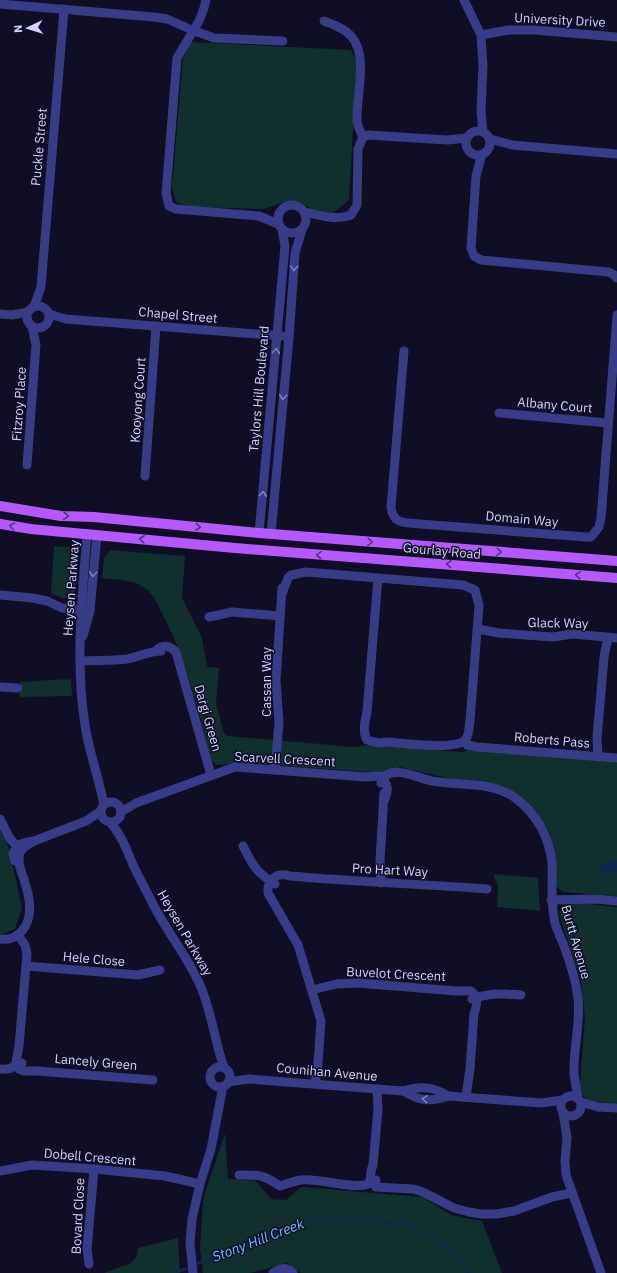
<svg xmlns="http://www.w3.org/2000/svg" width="617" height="1273" font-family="'IBM Plex Sans',sans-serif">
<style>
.green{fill:#112f2c}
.water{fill:#0c294b}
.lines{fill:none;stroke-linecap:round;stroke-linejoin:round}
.stream{stroke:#0c294b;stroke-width:2.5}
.minor{stroke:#383b85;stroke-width:9}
.major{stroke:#b359ff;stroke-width:10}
.oneway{stroke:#7e7fbc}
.oneway2{stroke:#593087}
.labels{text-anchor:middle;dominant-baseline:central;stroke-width:3;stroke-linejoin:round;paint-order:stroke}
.street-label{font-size:13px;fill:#d3d2ff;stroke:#100e25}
.water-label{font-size:14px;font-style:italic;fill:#60c2ff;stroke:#100e25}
</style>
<rect width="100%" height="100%" fill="#100e25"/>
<g class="green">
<polygon points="191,42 351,50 357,62 349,200 333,213 315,211 298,201 287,201 264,209 188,207 176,202 172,189 183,58"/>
<polygon points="54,546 79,548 75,593 71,598 62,598 51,593"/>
<path d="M110,550L185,556L182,598L202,638L207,667L219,668L216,704L224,733L228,736L354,747L368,745L462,752L471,749L617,762V896L563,892L559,889L556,885L554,848L549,832L537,812L519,796L505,787L492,783L447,778L400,767L384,773L245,763L216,765L211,760C199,711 187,662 164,617C159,607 155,596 146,589C133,579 117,580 102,578L104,558Z"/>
<polygon points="71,679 72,696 19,697 20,682"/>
<polygon points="0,829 9,848 22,908 15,929 0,935"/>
<polygon points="493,874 538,878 540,911 497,907 498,886"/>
<path d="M570,902L617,907V1103C610,1103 591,1102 585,1098C581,1095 581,1088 580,1083L585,1018L581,981L559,914C560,907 563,904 570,902Z"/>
<polygon points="225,1133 228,1179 256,1181 271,1199 286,1200 301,1187 423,1197 451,1215 482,1221 502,1273 301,1273 287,1263 250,1273 203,1273 200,1248 203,1199"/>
<polygon points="178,1238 180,1273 104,1273 131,1263 137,1256 138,1248"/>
</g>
<polygon class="water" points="612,860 617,861 617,872 609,873 603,875 599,865"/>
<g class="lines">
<g class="stream">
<polyline points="194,1265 270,1233 312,1220 360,1220 403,1223 446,1245 468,1273"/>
<polyline points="175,1273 190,1267"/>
</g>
<g class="minor">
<polyline points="206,0 204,8 199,21 177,58 166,193 169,206 176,209 259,216 278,224"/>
<polyline points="464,0 481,35"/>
<polyline points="0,4 154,17 167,19 192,30 214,38 283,41"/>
<path d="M324,21C334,25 344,28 351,36C369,55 356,96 357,120C357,126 361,132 363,137"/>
<circle cx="478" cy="143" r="12"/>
<polyline points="483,132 481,111 483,65 481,35 509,30 534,30 617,37"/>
<polyline points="490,139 512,145 617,154"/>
<polyline points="482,154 476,176 471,248 474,256 481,260 608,272 613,274 617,278"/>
<circle cx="292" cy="219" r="14"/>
<path d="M304,212C320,215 336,221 351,215L357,205L358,149L363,137L368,135L447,140L467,138"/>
<circle cx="38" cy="317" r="11"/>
<polyline points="34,307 41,287 64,9"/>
<polyline points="0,314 12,315 28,312"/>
<polyline points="49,314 66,319 282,336"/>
<path d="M404,351L391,507C393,525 405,522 420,524L586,537H591L599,527L601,518L617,315"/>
<polyline points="499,413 608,423"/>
<polyline points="27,465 36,345 32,326"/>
<polyline points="145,476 156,326"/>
<polyline points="259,533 285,246 282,229"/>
<path d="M87,534C82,598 75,662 85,725C89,752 99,778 104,805"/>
<polyline points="271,534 289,337 295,253 302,230"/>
<path d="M282,594L288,578L291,575L306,572L463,585L475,590L479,605L470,721C469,727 469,735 466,739C458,751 402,743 387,742L379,743L367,740C362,731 365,722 367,712L378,578"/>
<polyline points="0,595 33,598 47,601 62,608 86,611"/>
<polyline points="209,617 232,612 280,616"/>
<polyline points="478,629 499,633 553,637 572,634 617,638"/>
<polyline points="83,636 90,611 97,535"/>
<path d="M156,651C162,643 170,646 176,652L211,775"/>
<path d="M80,661C95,660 112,661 127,659C138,657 150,651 161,651"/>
<polyline points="0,687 18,688"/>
<polyline points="465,741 467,745 477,747 617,758"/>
<polyline points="598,757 597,738 604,657 608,637"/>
<polyline points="275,770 279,723 276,680 282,588"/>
<path d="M381,783C388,762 417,778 432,781C459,786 490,781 514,797C536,813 549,836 552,863C553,883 550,903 555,923C557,931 561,938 564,946C570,962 576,981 578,998C581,1023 573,1049 574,1074C575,1082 577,1090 578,1098"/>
<circle cx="111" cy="812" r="10"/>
<path d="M121,812L136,803L235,767L366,777L380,776C388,784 389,789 385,799"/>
<polyline points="0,819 10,839 20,849"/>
<path d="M110,822C122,836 126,848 133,865C139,877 145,889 151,900C165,930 187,955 200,985C212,1012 214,1040 224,1067"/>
<path d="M243,846C253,866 256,872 275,884"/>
<path d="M15,861L13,854C16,844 24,842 34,841L86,821L101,811"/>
<polyline points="381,883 380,861 384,793"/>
<polyline points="551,900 596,899 617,901"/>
<polyline points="18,935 25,945 27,954 19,1046 16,1062 19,1069 24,1071 37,1071 153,1080"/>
<path d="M0,939C10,940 15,938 22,931C33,918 30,898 25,883C23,874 16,863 20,853C21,848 30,844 34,841"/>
<polyline points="26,966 138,975 160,970"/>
<path d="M312,990L336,984L358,983L456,991H471C479,998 477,1005 474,1014L470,1069L466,1097"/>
<path d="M472,999C490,992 502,994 521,995"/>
<circle cx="220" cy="1077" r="10"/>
<path d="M0,1069C9,1070 14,1067 22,1063"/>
<path d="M228,1082L249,1079L403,1091C420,1086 433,1086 448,1096"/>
<path d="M315,1084L318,1063L321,1021L298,945L268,893C267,879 277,872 290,876C356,882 422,884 487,889"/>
<polyline points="377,1089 378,1109 373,1165 371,1171 370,1180 376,1187 413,1189 423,1192 454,1208 469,1212 481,1214 496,1214 514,1211 552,1197 572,1193"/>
<path d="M403,1091C419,1101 431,1102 448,1096L542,1103L562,1100"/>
<circle cx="571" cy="1106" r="10"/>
<polyline points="581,1102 598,1107 617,1108"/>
<polyline points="563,1113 567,1138 565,1161 566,1175 601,1273"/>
<polyline points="0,1171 32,1165 94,1169 165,1176 200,1184"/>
<path d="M239,1175C260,1175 262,1174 280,1186C287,1184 294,1181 301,1180C321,1177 361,1194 376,1180"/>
<polyline points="89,1264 87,1249 94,1169"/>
<polyline points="193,1273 190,1243 192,1219 200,1184 211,1149 223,1086"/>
<path d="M273,1273C280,1268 287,1266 293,1273"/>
</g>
<g class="major">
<polyline points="0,506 61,516 94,517 259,533 617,561"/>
<polyline points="0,524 31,529 235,548 617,578"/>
</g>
</g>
<defs><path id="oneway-chevron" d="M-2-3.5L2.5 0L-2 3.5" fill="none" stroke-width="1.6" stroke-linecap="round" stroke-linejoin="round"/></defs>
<g class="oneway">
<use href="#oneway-chevron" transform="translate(294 268) rotate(94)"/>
<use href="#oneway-chevron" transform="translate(276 351) rotate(-85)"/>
<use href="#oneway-chevron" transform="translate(283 397) rotate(95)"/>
<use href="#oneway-chevron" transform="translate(263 494) rotate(-85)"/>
<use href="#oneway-chevron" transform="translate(93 574) rotate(95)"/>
<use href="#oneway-chevron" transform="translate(425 1099) rotate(-175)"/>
</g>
<g class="oneway2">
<use href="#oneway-chevron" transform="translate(66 516) rotate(3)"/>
<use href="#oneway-chevron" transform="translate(12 526) rotate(-170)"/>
<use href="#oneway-chevron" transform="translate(198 527) rotate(6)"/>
<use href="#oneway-chevron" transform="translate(142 539) rotate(-174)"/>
<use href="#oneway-chevron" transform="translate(370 542) rotate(4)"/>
<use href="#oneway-chevron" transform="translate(499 552) rotate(4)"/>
<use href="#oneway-chevron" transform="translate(319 555) rotate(-176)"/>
<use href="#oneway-chevron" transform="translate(449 564) rotate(-175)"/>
<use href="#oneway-chevron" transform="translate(578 575) rotate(-175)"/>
</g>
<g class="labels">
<g class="street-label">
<text transform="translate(560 20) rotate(3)">University Drive</text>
<text transform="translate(39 147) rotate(-85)">Puckle Street</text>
<text transform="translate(178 315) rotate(5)">Chapel Street</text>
<text transform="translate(259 389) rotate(-85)">Taylors Hill Boulevard</text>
<text transform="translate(138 400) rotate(-86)">Kooyong Court</text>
<text transform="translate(19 404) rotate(-86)">Fitzroy Place</text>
<text transform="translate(555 405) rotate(5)">Albany Court</text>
<text transform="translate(522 519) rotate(5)">Domain Way</text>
<text transform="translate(442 551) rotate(5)">Gourlay Road</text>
<text transform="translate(71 588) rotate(-86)">Heysen Parkway</text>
<text transform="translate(558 623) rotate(1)">Glack Way</text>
<text transform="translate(266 682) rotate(-90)">Cassan Way</text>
<text transform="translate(208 718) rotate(74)">Dargi Green</text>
<text transform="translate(552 740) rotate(5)">Roberts Pass</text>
<text transform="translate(285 759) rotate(3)">Scarvell Crescent</text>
<text transform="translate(390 870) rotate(3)">Pro Hart Way</text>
<text transform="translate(185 933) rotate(60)">Heysen Parkway</text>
<text transform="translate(576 942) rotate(74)">Burtt Avenue</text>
<text transform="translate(94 959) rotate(5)">Hele Close</text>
<text transform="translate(396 974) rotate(3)">Buvelot Crescent</text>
<text transform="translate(96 1062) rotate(5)">Lancely Green</text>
<text transform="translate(327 1072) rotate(5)">Counihan Avenue</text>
<text transform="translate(90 1157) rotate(5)">Dobell Crescent</text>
<text transform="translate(78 1216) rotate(-87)">Bovard Close</text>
</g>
<g class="water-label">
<text transform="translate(258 1240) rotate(-21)">Stony Hill Creek</text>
</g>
</g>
<g transform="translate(28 28) rotate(266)" stroke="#100e25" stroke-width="3" paint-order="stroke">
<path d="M0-3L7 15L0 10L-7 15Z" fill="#d3d2ff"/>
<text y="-6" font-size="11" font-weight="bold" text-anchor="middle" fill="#d3d2ff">N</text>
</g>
</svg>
